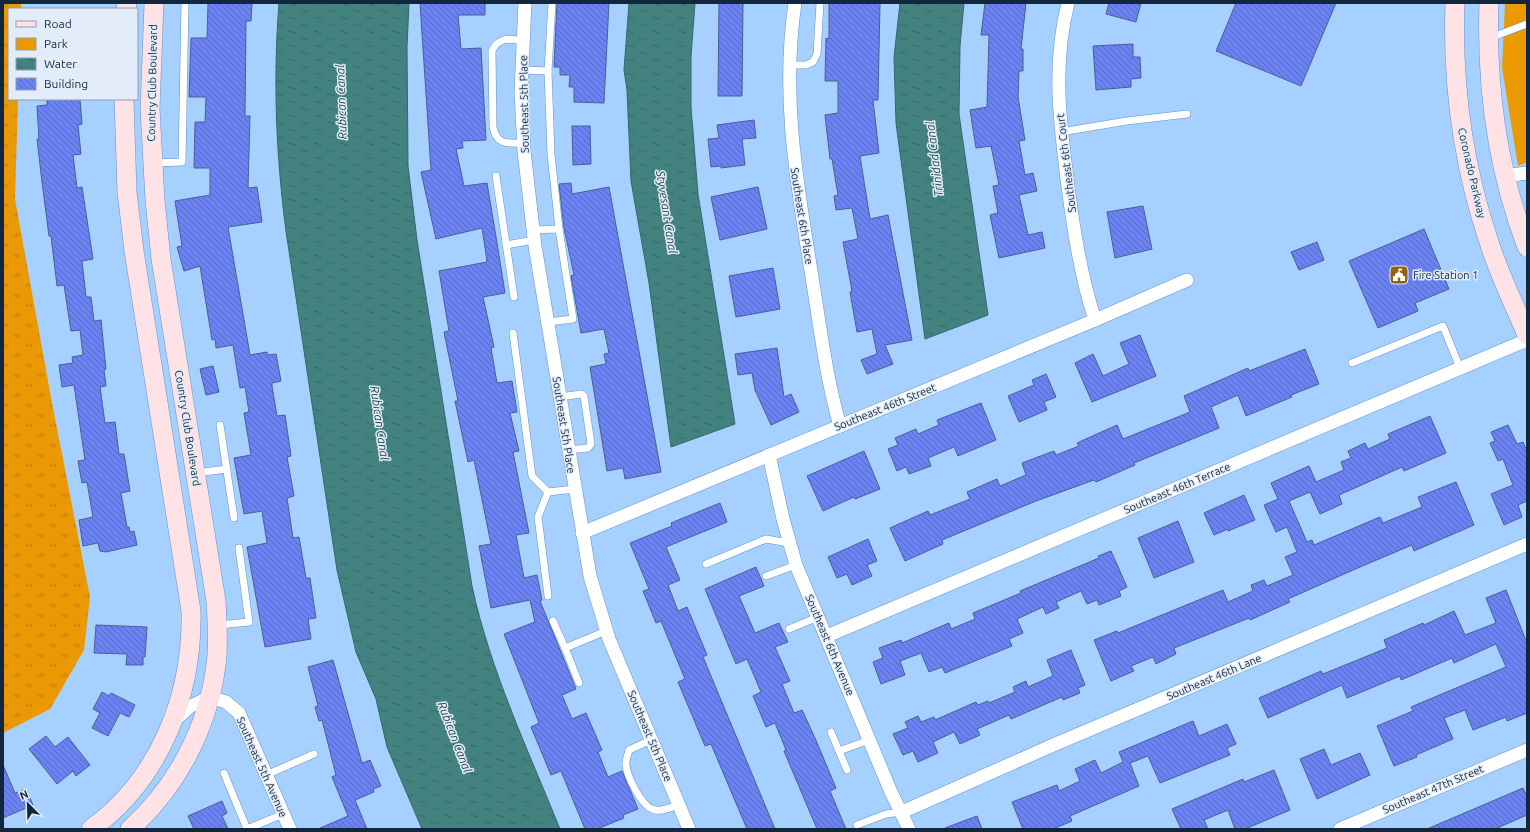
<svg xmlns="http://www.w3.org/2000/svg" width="1530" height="832" font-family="Ubuntu,sans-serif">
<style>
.grass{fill:url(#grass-tufts)}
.green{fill:#ea9903}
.water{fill:url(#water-ripples);stroke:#34676c}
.building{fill:url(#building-back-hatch);stroke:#4c5c99}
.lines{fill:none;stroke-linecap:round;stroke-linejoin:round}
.lane-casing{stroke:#6194cb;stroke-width:8}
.street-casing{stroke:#6194cb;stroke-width:14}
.secondary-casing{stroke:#6194cb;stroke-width:20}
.lane{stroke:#fff;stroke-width:7}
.street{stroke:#fff;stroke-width:13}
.secondary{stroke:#fee2e6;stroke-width:19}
.labels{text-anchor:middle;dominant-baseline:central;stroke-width:3;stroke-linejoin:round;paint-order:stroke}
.street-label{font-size:11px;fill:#12273e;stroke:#e3edf9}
.poi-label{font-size:11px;fill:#12273e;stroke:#e3edf9;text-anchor:start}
.water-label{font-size:12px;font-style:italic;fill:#1c3d3c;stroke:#e3edf9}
</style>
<defs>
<pattern id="grass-tufts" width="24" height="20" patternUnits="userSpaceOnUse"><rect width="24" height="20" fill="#ea9903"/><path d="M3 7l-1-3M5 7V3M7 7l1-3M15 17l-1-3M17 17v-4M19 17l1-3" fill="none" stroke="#bc7d06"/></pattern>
<pattern id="water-ripples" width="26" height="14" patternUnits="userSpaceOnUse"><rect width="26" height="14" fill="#428380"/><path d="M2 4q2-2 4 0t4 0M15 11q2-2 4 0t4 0" fill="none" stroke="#366b6a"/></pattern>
<pattern id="building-back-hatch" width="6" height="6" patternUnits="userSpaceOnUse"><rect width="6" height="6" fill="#6b83f2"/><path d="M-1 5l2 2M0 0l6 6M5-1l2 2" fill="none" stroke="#576bc5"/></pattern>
</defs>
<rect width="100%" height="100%" fill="#a6d0ff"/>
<polygon class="grass" points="3,3 21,3 21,9 9,9 9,99 18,99 15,199 52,403 90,597 84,650 50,709 3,733"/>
<polygon class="green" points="1505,3 1527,3 1527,162 1518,166 1502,68"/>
<g class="water">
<path d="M279,3H409L407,47L408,166L417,240L472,586C490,670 528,750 560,829H422L387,747L376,699L356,652L337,570L286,231C276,155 273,79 279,3Z"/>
<polygon points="629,3 695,3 691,56 691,107 698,194 735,424 671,447 649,283 631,181 627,90 624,70"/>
<polygon points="900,3 964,3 960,46 959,114 988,315 925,339 896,123 894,57"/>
</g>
<g class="building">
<polygon points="208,3 252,3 251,21 246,21 245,116 250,116 248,188 257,187 262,222 228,227 250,355 267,352 268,355 276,354 281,381 272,383 272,386 277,416 285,415 291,456 287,457 294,496 287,498 293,538 299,537 306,578 310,578 316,618 308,619 311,639 265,647 247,547 267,543 262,511 244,514 234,458 251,455 244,413 249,412 245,387 240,388 233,345 216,348 215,339 212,340 200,266 184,271 177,247 182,246 175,201 210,195 210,168 194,168 195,122 205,122 206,97 189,97 191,38 207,38"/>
<polygon points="420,3 485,3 485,15 458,15 461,49 481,48 486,140 462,141 463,148 456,149 464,186 487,183 496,237 505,293 483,297 494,347 491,348 497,383 512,381 517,412 510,413 519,451 513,452 529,533 516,535 524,578 537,575 542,600 540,601 576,689 562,695 572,719 586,713 602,750 598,752 608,777 622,771 638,809 623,815 624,818 597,829 585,829 561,771 551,775 531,727 539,723 504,634 535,622 530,600 491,608 479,546 491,544 474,460 468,462 455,401 458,401 444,332 449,331 439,271 487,262 486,254 482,228 436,239 421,172 431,170"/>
<polygon points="557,3 609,3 604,103 574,102 574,87 569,87 570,75 560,75 560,67 554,67"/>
<polygon points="719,3 743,3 742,96 718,96"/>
<polygon points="829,3 880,3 878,100 873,100 879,153 860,156 870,219 888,215 912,340 885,345 893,364 867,374 861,360 877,354 872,329 857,332 850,292 852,291 843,242 858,239 852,208 836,210 834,196 838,195 832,159 830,159 825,115 838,113 838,81 825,81 826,38 829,39"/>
<polygon points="985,3 1026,3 1021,49 1023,49 1023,71 1019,71 1018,97 1025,140 1019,141 1025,175 1033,173 1037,191 1019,195 1028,235 1042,232 1045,248 999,258 990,215 998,213 993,186 999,185 991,146 976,148 970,110 987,107 989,35 981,35"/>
<polygon points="1109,3 1141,3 1136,22 1106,14"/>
<polygon points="1236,3 1336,3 1301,86 1216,51"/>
<polygon points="1133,44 1133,57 1140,57 1141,78 1131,79 1131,87 1096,90 1093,46"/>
<polygon points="47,99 80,99 82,124 78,125 81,154 73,155 77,188 82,187 93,259 82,261 86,297 91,297 94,321 101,320 106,369 104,370 106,386 100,387 105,423 115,422 119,454 124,454 130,491 121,493 127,527 129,527 130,532 134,531 137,545 106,552 100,551 98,543 83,546 79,520 93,517 87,482 82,483 78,461 85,460 74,385 62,387 59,365 73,363 72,357 83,355 80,330 71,331 64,285 57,286 51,236 49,236 42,182 37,139 39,139 37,106 47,105"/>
<polygon points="754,120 756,138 742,139 745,165 721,168 721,166 711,167 708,139 719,138 717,125"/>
<polygon points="572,126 590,126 591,164 573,165"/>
<polygon points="571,183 572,194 609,187 661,472 625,479 623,468 607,471 590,367 606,364 604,354 609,353 604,329 581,333 571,276 574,275 564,228 559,184"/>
<polygon points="758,187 767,229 720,240 711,197"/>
<polygon points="1143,206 1152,249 1115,258 1107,212"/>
<polygon points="1424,229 1449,289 1415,303 1418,311 1378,328 1349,261"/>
<polygon points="1317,242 1324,260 1299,270 1291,252"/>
<polygon points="773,268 780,309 736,317 729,276"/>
<polygon points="1140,335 1156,376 1092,402 1075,363 1093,354 1103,376 1129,364 1120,343"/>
<polygon points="777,348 784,397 791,394 799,412 771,425 755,390 752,373 738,375 735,354"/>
<polygon points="1305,349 1319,384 1291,395 1292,397 1246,416 1238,395 1211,407 1219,428 1134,463 1135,465 1096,482 1094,480 1036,501 942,540 943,544 905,561 890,528 928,511 930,515 970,499 967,492 997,479 1000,486 1026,475 1022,463 1054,451 1056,455 1079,446 1077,443 1117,425 1123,439 1190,412 1184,396 1248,368 1249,371"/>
<polygon points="213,366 219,392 206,395 200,369"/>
<polygon points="1046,374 1056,397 1044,402 1047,410 1019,422 1008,396 1034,385 1032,380"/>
<polygon points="981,403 996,440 958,456 954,447 928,458 931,466 909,474 906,467 897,471 888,449 898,445 895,438 916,429 918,434 939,425 937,420"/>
<polygon points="1430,416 1446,453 1404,471 1402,467 1339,495 1342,504 1320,514 1310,492 1289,501 1307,542 1312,540 1314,545 1380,517 1383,523 1422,507 1418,497 1456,482 1474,525 1414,551 1412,545 1353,570 1288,599 1290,602 1250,620 1249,618 1174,648 1176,654 1156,664 1153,657 1131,666 1134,671 1111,681 1094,640 1117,631 1118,633 1223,590 1228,602 1253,591 1251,585 1264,580 1267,586 1293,575 1285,557 1297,552 1287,527 1276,532 1264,505 1278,499 1271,483 1309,466 1316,482 1344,470 1341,462 1351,458 1348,451 1365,443 1368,449 1390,439 1388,434"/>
<polygon points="1508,425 1517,444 1523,442 1527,451 1527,501 1518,505 1522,517 1504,525 1491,494 1513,485 1503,459 1498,461 1490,443 1495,441 1491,432"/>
<polygon points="864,451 880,489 855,499 854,497 823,511 807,476"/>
<polygon points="1244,495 1255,520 1228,531 1228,529 1214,535 1204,513"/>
<polygon points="720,503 727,522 666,547 680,580 668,585 678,611 687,607 707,655 703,657 775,829 747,829 711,744 705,746 678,682 685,679 661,621 656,623 643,591 649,589 630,543 672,526 671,523"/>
<polygon points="1178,521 1194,562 1154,578 1138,538"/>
<polygon points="868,539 877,561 867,565 872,576 852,585 847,574 837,578 828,557"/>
<polygon points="1111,551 1127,587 1119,591 1121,596 1099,605 1097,600 1087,604 1081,591 1056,602 1059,608 1046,614 1043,607 1017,619 1023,633 1009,639 1012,646 945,673 942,667 929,672 921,653 900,661 905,675 881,684 873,662 883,658 879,648 901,640 902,643 949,623 951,629 975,619 973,613 1021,593 1020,591 1099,558 1098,556"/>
<polygon points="756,567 764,586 739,596 755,633 779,623 788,642 775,647 790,681 782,684 794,713 802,710 815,738 836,788 830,791 846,829 817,829 784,751 786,750 775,723 766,727 753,696 761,692 747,659 736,664 705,589"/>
<polygon points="1506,590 1527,643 1527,713 1507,721 1506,717 1473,730 1465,710 1444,718 1453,739 1416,755 1417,757 1394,766 1377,726 1413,711 1411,707 1506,667 1496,644 1454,663 1452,658 1401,680 1400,676 1347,698 1342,685 1268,718 1259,698 1321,671 1323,674 1387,648 1384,640 1423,623 1424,625 1454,611 1465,635 1496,623 1486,598"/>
<polygon points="96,625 147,627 145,657 143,657 143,665 126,665 127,654 94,653"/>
<polygon points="1071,650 1085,685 1078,688 1080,693 1063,700 1062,697 1011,719 1009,715 977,729 980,735 960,744 954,732 933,742 938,753 918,762 913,751 903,755 893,734 908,728 905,722 918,716 921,722 934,717 935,720 976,702 978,705 988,701 989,703 1015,692 1013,687 1026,681 1028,687 1053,676 1047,660"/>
<polygon points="333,660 362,763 370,760 381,786 373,789 374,792 355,800 367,829 318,829 348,816 332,777 336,775 322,720 319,721 315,707 318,706 308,667"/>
<polygon points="102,692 109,696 111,693 135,705 129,717 120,713 108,736 92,728 100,713 93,709"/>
<polygon points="1193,721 1199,736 1227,724 1236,744 1227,748 1230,755 1160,783 1148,756 1130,763 1139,786 1070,816 1072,821 1053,829 1023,829 1012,802 1057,785 1059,791 1080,781 1075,769 1095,760 1101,773 1123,762 1119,752"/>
<polygon points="46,736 55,747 68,737 90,765 76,776 73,771 57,784 29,749"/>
<polygon points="1324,749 1331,765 1360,753 1370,775 1317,799 1300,759"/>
<polygon points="3,765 15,793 26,789 33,805 3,818"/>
<polygon points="1274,770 1290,810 1245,829 1235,829 1228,810 1204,820 1208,829 1181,829 1172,809 1243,779 1244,782"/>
<polygon points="1523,788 1527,797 1527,815 1495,829 1427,829"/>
<polygon points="222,801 227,813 222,816 228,829 194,829 188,816"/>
<polygon points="977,816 982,829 946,829 945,828"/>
</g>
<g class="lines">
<defs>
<g id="lane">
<polyline points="1490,38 1527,24"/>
<path d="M523,41C510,38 498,37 492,51L493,127C497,146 508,143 524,143"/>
<polyline points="790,65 806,65 813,62 817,54 820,3"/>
<polyline points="522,70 548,71 551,154 559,229"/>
<polyline points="548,71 552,3"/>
<polyline points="1061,132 1127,121 1187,114"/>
<polyline points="154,163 182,162 185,3"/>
<polyline points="496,176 514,297"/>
<polyline points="533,230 559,229 573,319 548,322"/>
<polyline points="506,245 534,240"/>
<polyline points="513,333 532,476 548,492 538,517 548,596"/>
<polyline points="1352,363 1443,326 1460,368"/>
<polyline points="560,397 581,394 584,396 591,444 588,448 568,450"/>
<polyline points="220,425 234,518"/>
<polyline points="196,473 227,469"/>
<polyline points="548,492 575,489"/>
<polyline points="706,564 766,539 789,543"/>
<polyline points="766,576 796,565"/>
<polyline points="553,621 565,648 606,631"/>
<polyline points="218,625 249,622 239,548"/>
<polyline points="789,629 818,617"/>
<polyline points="565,648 579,683"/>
<polyline points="831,732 847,770"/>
<path d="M651,740L629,750C628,755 625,760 626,765C627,776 641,805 652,809C660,813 671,807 679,805"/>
<polyline points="839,751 869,740"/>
<polyline points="224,773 247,829"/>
<polyline points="266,775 314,754"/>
<polyline points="857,825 886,814 902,812"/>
<polyline points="247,829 283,814"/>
</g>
<g id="street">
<polyline points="525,3 521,91 524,151 535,246 590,576 609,639 689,829"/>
<path d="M795,3C781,97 797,184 812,277C820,327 826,377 840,426"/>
<path d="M1068,3C1052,67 1060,122 1068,187C1074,232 1081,277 1095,320"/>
<polyline points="1504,176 1527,173"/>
<polyline points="769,455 783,519 796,565 891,792 909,829"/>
<polyline points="582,533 1095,320 1187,280"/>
<polyline points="827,636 1527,340"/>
<polyline points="174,721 191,706 210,697 226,702 239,713 290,829"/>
<polyline points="902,812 1051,746 1527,544"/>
<polyline points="1340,829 1527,750"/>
</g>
<g id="secondary">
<path d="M1455,3C1452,85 1463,165 1489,242C1499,274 1514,304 1527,335"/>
<path d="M1489,3C1486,87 1497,168 1527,247"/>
<polyline points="126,9 127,3"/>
<path d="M91,829C160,779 193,695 191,611L134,251L127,192L124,99"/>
<path d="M130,829C177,787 208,727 216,665C219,644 217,623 216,601L161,259L155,200L150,109L154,3"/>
</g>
</defs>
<use href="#lane" class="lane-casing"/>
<use href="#street" class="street-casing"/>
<use href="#secondary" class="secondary-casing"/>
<use href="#lane" class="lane"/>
<use href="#street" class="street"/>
<use href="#secondary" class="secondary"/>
</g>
<defs>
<symbol id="civic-square" viewBox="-11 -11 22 22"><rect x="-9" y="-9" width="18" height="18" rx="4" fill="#936112" stroke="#e3edf9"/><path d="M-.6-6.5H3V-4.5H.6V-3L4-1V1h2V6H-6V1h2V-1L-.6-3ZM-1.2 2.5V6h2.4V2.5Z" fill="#fff"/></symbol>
</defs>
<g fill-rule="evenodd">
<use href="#civic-square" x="1388" y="264" width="22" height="22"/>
</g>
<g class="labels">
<g class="street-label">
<text transform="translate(152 83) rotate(-89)">Country Club Boulevard</text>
<text transform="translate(524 104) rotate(-91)">Southeast 5th Place</text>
<text transform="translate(1066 163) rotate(-97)">Southeast 6th Court</text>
<text transform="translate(1472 173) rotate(77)">Coronado Parkway</text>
<text transform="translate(802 216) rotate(81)">Southeast 6th Place</text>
<text transform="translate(885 407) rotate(-22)">Southeast 46th Street</text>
<text transform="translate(564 425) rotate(81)">Southeast 5th Place</text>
<text transform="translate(188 428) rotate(81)">Country Club Boulevard</text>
<text transform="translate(1177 488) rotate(-23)">Southeast 46th Terrace</text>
<text transform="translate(830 645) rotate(67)">Southeast 6th Avenue</text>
<text transform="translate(1214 677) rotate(-23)">Southeast 46th Lane</text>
<text transform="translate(650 736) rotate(67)">Southeast 5th Place</text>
<text transform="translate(262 767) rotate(66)">Southeast 5th Avenue</text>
<text transform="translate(1433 789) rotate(-23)">Southeast 47th Street</text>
</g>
<g class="poi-label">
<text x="1413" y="275">Fire Station 1</text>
</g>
<g class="water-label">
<text transform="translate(341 102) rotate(-92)">Rubican Canal</text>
<text transform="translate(934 159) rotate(-97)">Trinidad Canal</text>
<text transform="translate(667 212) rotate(81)">Styvesant Canal</text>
<text transform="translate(380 423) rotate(82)">Rubican Canal</text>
<text transform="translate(455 737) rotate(69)">Rubican Canal</text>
</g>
</g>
<rect width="1530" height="832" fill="none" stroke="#12273e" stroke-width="8"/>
<rect x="8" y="8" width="130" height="92" fill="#e3edf9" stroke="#8f9eae"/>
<rect x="16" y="21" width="20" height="6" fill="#fee2e6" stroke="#8f9eae"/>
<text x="44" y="28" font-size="12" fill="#12273e">Road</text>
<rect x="16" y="38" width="20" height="12" fill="#ea9903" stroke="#8f9eae"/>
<text x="44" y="48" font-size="12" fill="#12273e">Park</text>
<rect x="16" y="58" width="20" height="12" fill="url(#water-ripples)" stroke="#8f9eae"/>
<text x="44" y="68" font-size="12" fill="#12273e">Water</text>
<rect x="16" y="78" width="20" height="12" fill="url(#building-back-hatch)" stroke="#8f9eae"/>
<text x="44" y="88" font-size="12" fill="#12273e">Building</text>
<g transform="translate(28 804) rotate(337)" stroke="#e3edf9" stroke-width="3" paint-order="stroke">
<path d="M0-3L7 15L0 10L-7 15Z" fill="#12273e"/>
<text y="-6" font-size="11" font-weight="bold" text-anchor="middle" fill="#12273e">N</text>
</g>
</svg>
